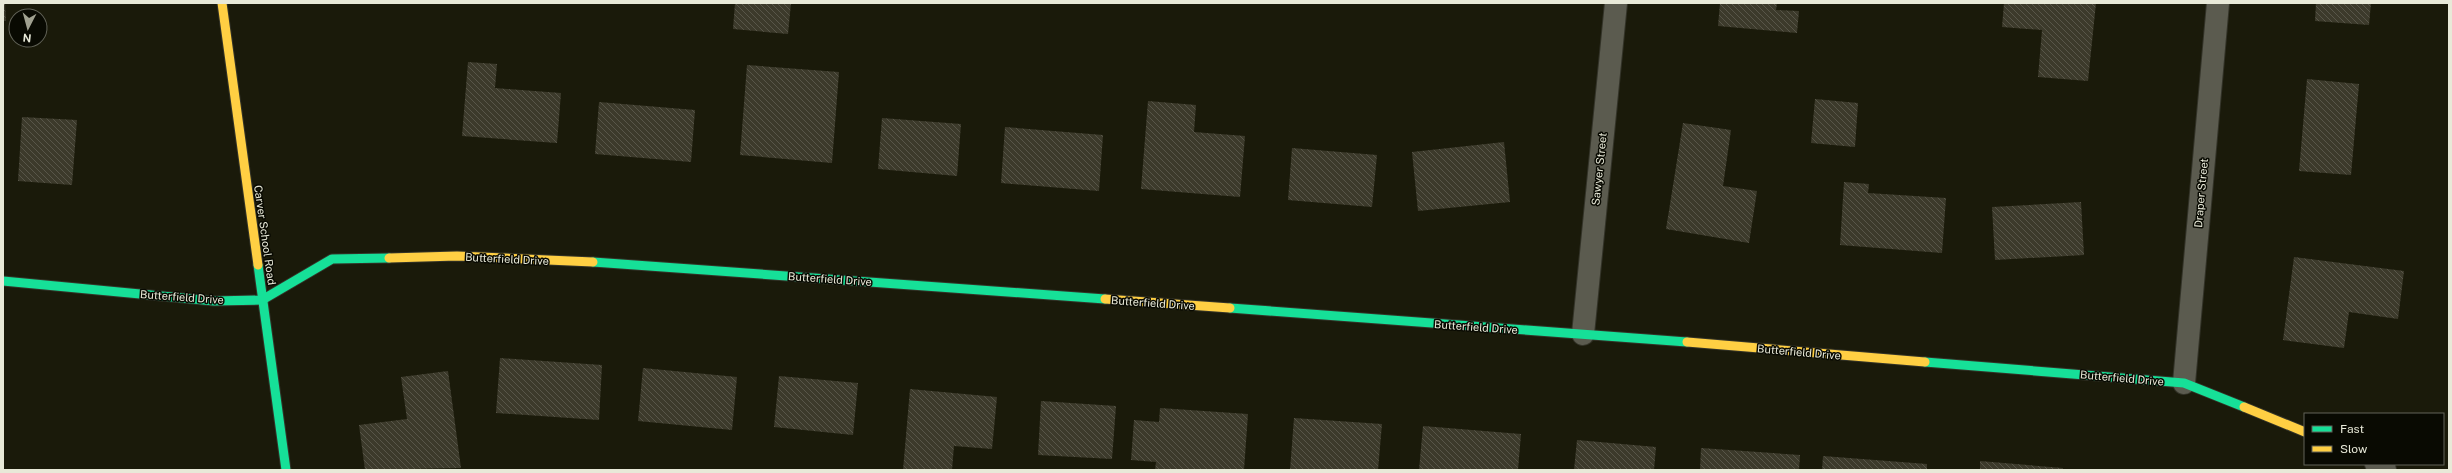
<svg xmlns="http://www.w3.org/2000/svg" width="2452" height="473" font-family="'Public Sans',sans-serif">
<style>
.building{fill:url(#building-back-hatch)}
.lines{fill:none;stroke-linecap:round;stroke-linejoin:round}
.street-casing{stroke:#333328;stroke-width:24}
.fast-casing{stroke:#333328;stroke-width:11}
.slow-casing{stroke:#333328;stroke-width:11}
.street{stroke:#5b5b4f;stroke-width:22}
.fast{stroke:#16e098;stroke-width:9}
.slow{stroke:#ffcf43;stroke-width:9}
.labels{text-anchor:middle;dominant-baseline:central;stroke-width:3;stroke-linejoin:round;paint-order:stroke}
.street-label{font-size:11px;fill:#e8e9d8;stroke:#090a02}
</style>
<defs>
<pattern id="building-back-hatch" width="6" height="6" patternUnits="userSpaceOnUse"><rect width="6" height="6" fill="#3c3a2b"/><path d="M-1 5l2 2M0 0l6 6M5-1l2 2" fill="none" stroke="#585649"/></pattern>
</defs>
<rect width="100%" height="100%" fill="#1a1a0a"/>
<g class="building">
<polygon points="3,3 5,3 6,21 3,21"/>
<polygon points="735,3 791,3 788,34 733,29"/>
<polygon points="1720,3 1777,3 1776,10 1799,11 1797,33 1718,26"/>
<polygon points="2004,3 2096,3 2088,81 2038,77 2042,30 2002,27"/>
<polygon points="2316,3 2371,3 2369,25 2315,21"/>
<polygon points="468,62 497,64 495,88 561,93 557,143 462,136"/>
<polygon points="747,65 839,72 832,163 740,155"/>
<polygon points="2307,79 2359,84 2351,175 2299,171"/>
<polygon points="1815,99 1858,103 1855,147 1811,143"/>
<polygon points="1148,101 1196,105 1194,132 1245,136 1240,197 1141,189"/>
<polygon points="599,102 695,110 691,162 595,154"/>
<polygon points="22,117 77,120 72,185 18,181"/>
<polygon points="882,118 961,124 957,176 878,169"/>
<polygon points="1683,123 1731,130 1723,186 1757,191 1749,243 1666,229"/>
<polygon points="1005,127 1103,135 1099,191 1001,183"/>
<polygon points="1504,142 1510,202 1418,211 1412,152"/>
<polygon points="1292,148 1377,155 1372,207 1288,200"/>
<polygon points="1844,182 1869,184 1868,193 1946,198 1942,253 1840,245"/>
<polygon points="2081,202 2084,255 1995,260 1992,207"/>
<polygon points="2294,257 2404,271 2398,319 2349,312 2344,348 2283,340"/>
<polygon points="500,358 602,365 599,420 496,413"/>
<polygon points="643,368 737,377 732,430 638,421"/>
<polygon points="448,371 461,468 365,470 359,425 407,419 401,377"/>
<polygon points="779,376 858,383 853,435 774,427"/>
<polygon points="910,389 997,397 992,449 954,446 952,470 903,470"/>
<polygon points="1041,401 1116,406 1112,459 1038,455"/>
<polygon points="1160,408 1248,414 1244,470 1155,470 1156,462 1131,460 1134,420 1159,422"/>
<polygon points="1294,418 1382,424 1378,470 1290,470"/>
<polygon points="1423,426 1521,434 1518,470 1419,470"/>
<polygon points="1577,440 1656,447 1654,470 1574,470"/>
<polygon points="1701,448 1800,455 1799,470 1700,470"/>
<polygon points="1823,456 1927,464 1927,470 1822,470"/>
<polygon points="1980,461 2063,468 2063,470 1980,470"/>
</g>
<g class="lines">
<defs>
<g id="street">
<polyline points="1583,334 1616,3"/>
<polyline points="2184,383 2218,3"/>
<polyline points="2376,464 2385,470"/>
</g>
<g id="fast">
<polyline points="593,262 1105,299"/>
<polyline points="258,265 286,470"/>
<polyline points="3,281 214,301 262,300 332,259 389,258"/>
<polyline points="1230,308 1687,342"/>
<polyline points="1925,362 2184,383 2244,407"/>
</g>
<g id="slow">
<polyline points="222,3 258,265"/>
<polyline points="389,258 457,256 593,262"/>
<polyline points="1105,299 1230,308"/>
<polyline points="1687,342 1925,362"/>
<polyline points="2244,407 2305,432"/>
</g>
</defs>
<use href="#street" class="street-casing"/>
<use href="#fast" class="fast-casing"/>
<use href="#slow" class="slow-casing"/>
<use href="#street" class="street"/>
<use href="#fast" class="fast"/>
<use href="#slow" class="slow"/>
</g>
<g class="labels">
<g class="street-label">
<text transform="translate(1599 169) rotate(-84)">Sawyer Street</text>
<text transform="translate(2201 193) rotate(-85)">Draper Street</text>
<text transform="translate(265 235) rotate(82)">Carver School Road</text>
<text transform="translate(507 259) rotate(3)">Butterfield Drive</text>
<text transform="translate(830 279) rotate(4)">Butterfield Drive</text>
<text transform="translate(182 297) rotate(4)">Butterfield Drive</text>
<text transform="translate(1153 303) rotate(4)">Butterfield Drive</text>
<text transform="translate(1476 327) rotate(4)">Butterfield Drive</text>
<text transform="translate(1799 352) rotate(5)">Butterfield Drive</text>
<text transform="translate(2122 378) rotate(5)">Butterfield Drive</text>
</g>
</g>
<rect width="2452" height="473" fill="none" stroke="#e8e9d8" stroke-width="8"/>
<rect x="2304" y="413" width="140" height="52" fill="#090a02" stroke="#626358"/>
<rect x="2312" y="426" width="20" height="6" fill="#16e098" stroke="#626358"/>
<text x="2340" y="433" font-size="12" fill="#e8e9d8">Fast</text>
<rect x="2312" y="446" width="20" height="6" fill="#ffcf43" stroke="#626358"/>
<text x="2340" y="453" font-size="12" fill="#e8e9d8">Slow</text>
<g transform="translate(28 28) rotate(186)"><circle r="19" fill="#090a02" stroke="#626358"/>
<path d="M0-3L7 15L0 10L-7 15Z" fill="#a0a190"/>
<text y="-6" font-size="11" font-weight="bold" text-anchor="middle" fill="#e8e9d8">N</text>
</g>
</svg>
